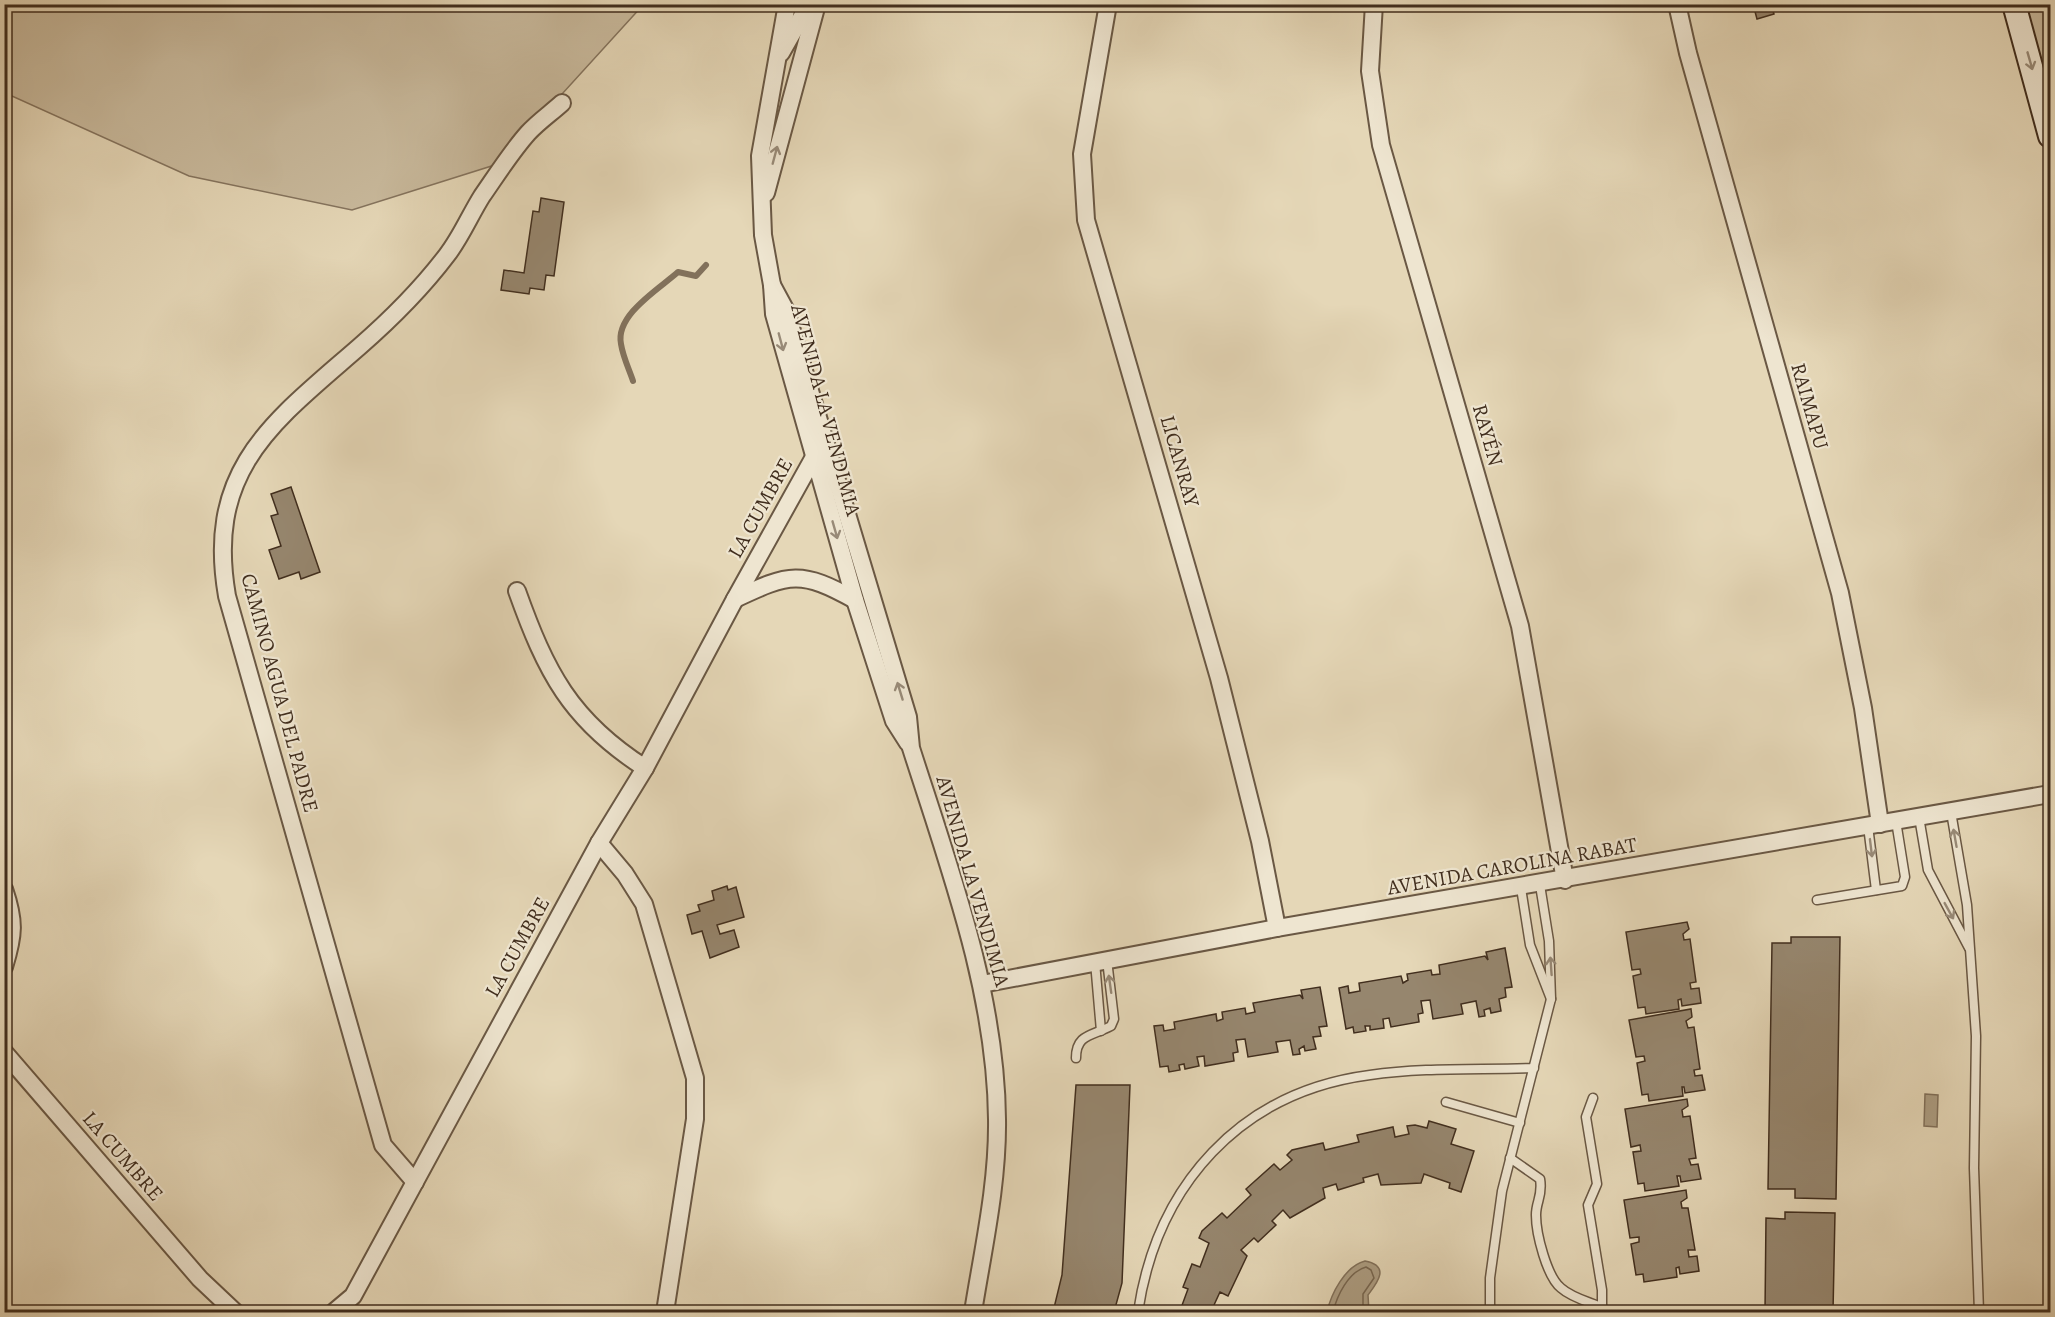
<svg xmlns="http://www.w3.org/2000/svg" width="2055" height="1317" font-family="Alegreya,serif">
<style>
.green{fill:#c9ba9d;stroke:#85745e;stroke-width:1.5}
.water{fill:#ad9e83;stroke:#82715b;stroke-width:1.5}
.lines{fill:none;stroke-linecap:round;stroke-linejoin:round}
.shore{stroke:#776650;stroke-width:1.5}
.stream{stroke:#82715b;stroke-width:6}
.building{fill:#96866e;stroke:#412e1e;stroke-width:1.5}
.lane-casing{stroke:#6a5844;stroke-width:11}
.street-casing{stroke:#6a5844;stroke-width:20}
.secondary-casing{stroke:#412e1e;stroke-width:26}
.lane{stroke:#eee5d0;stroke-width:8}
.street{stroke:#eee5d0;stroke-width:16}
.secondary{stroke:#eee5d0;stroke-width:22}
.oneway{stroke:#988a77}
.labels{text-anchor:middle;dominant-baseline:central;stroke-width:4.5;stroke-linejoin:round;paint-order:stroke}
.street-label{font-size:21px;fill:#412e1e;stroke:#eee5d0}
</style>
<rect width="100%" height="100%" fill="#e5d7b7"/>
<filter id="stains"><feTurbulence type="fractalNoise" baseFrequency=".00333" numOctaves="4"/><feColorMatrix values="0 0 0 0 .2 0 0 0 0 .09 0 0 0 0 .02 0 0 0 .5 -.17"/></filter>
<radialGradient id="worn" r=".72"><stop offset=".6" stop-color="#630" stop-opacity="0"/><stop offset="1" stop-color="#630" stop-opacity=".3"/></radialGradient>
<g class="green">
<polygon points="5,5 643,5 562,94 562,103 501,163 352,210 189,176 12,96 5,96"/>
<polygon points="2025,5 2050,5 2050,102"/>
</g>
<g class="water">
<polygon points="1925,1094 1938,1095 1937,1127 1924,1126"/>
<path d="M1365,1261C1391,1266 1377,1283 1368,1295L1369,1312H1327C1331,1294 1345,1266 1365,1261Z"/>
</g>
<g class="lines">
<path class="shore" d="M1333,1312C1337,1296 1348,1272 1366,1267L1371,1270L1374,1278L1363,1294V1312"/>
<path class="stream" d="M633,381C629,369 623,357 621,344C615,315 659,289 678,272L696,276L706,265"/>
</g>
<g class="building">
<polygon points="1753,4 1771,4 1774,14 1757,19"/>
<polygon points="541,198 564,202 554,276 546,275 544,290 530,288 529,294 501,290 504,270 524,273 533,211 539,212"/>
<polygon points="291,487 320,572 301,579 299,572 279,579 269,550 281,546 271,516 278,514 271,494"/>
<polygon points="727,886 728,890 736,887 744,917 717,925 720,934 734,930 739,947 710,958 702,931 692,934 687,915 700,911 698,905 714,900 712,891"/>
<polygon points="1687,922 1689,929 1683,934 1684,940 1690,939 1696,982 1690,983 1691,989 1699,988 1701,1003 1682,1006 1681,999 1678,1000 1679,1009 1646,1014 1645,1007 1638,1008 1633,976 1641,974 1640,969 1632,970 1626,932"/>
<polygon points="1791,937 1840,937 1836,1199 1795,1198 1795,1189 1768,1189 1772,943 1791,943"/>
<polygon points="1505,948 1512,987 1505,988 1506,997 1499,999 1501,1011 1491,1013 1490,1008 1484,1010 1485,1016 1479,1017 1476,1001 1461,1004 1463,1014 1433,1019 1430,1000 1421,1001 1423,1013 1418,1014 1419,1022 1391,1027 1389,1018 1383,1019 1384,1028 1370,1030 1370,1026 1365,1026 1366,1031 1354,1033 1353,1027 1346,1029 1339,988 1348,986 1349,993 1360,991 1359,983 1401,976 1403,983 1408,980 1407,974 1431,970 1432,975 1440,974 1439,965 1485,956 1488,960 1486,952"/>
<polygon points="1320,987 1327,1026 1319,1027 1321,1036 1313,1037 1316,1049 1305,1051 1304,1046 1299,1049 1300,1054 1293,1055 1290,1040 1276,1042 1278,1052 1248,1057 1245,1039 1236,1040 1238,1052 1233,1053 1234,1061 1205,1066 1204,1056 1197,1057 1199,1066 1185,1069 1184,1064 1179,1065 1180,1070 1169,1072 1168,1066 1160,1067 1154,1026 1163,1025 1164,1031 1175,1029 1174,1022 1216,1014 1217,1021 1223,1019 1222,1012 1245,1008 1246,1014 1255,1012 1253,1003 1300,995 1303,999 1301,990"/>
<polygon points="1691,1009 1692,1017 1686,1021 1688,1028 1694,1027 1700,1069 1694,1070 1695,1076 1702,1075 1705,1090 1685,1093 1684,1087 1682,1087 1683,1096 1649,1101 1648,1094 1642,1095 1637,1063 1645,1061 1644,1056 1636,1057 1629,1020"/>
<polygon points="1076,1085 1130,1085 1122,1283 1114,1312 1053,1312 1062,1275"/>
<polygon points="1687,1099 1688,1106 1682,1110 1683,1117 1690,1116 1696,1158 1689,1159 1691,1165 1698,1164 1701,1179 1681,1182 1680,1176 1677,1176 1679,1186 1645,1191 1644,1183 1638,1184 1633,1152 1641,1151 1640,1145 1631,1147 1625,1109"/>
<polygon points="1429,1121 1456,1129 1451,1144 1474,1151 1461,1192 1449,1188 1450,1183 1424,1174 1421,1183 1381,1185 1378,1174 1363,1178 1364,1182 1338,1190 1336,1184 1323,1188 1325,1198 1290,1218 1283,1210 1272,1221 1276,1225 1258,1242 1254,1238 1241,1250 1247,1256 1228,1296 1220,1292 1214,1305 1219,1310 1218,1312 1193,1312 1181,1308 1188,1289 1183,1287 1192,1264 1200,1267 1209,1243 1199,1238 1202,1231 1222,1213 1227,1218 1251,1195 1246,1189 1274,1164 1280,1170 1292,1160 1287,1155 1292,1150 1323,1143 1325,1150 1359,1142 1357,1135 1393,1127 1395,1137 1409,1134 1407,1126 1415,1125 1427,1128"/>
<polygon points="1686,1190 1687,1198 1681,1202 1682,1208 1688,1208 1695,1250 1688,1250 1689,1257 1697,1256 1699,1271 1680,1274 1679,1267 1676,1268 1677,1277 1644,1282 1643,1274 1636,1275 1631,1244 1639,1242 1639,1237 1630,1238 1624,1200"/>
<polygon points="1785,1212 1835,1213 1833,1312 1765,1312 1766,1218 1785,1219"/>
</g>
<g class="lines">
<defs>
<g id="lane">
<polyline points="1951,812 1967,905 1976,1036 1974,1168 1979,1312"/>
<polyline points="1919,817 1928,870 1969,948"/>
<polyline points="1868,826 1876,890"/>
<polyline points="1521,888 1530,945 1551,999"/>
<polyline points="1817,900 1902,886 1905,877 1896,821"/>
<polyline points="1095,962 1101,1031"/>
<path d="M1076,1058C1076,1034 1092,1036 1111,1026L1114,1019L1107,960"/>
<polyline points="1593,1098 1586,1117 1597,1184 1588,1205 1602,1290 1602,1312"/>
<polyline points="1446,1102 1520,1123"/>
<path d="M1510,1158L1540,1179C1543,1196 1536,1201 1536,1215C1536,1234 1547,1277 1561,1288C1572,1298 1590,1302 1603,1308"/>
<path d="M1138,1312C1157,1185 1240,1092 1370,1075C1424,1067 1480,1070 1534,1068"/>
<polyline points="1490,1312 1490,1278 1502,1191 1551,999 1549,941 1540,885"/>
</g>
<g id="street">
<polyline points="787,4 760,156 763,235 772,285 774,314 855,600 894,721 908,743"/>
<polyline points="1108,4 1082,154 1086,220 1219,678 1260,841 1277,928"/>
<polyline points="1374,4 1370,71 1381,145 1520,626 1565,880"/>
<polyline points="1677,4 1688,53 1840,593 1863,708 1880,824"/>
<polyline points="781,53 809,4"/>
<polyline points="766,193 817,4"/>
<path d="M772,285L786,311L908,717L911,748C949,867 996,993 997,1119C998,1184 983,1249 973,1312"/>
<path d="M517,591C546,672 570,720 645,768"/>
<path d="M735,599C790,573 801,570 855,600"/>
<polyline points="599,843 625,874 644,904 695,1078 695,1119 665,1312"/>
<path d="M4,889C15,921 14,935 4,967"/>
<polyline points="982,984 1277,928 2050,794"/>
<polyline points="4,1052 200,1279 235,1312"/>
<path d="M415,1182L383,1145L227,596C205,469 273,422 359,347C390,320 422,288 447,255C461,237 470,215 482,196C496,176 511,152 528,133C538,122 551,113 562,103"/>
<polyline points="334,1312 353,1296 599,843 645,768 735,599 824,439"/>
</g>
<polyline id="secondary" points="2014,4 2050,136"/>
</defs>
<use href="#lane" class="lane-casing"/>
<use href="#street" class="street-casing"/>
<use href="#secondary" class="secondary-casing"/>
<use href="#lane" class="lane"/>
<use href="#street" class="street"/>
<use href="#secondary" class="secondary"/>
</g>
<defs><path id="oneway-shaft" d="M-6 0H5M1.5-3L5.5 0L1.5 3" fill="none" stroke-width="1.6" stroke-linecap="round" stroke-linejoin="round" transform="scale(1.5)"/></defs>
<g class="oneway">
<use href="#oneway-shaft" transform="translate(2030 61) rotate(74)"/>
<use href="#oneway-shaft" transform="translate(775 155) rotate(-75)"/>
<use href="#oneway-shaft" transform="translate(781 342) rotate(75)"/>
<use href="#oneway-shaft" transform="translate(835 530) rotate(74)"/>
<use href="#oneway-shaft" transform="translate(900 691) rotate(-107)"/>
<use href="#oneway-shaft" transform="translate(1955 838) rotate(-100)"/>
<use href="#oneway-shaft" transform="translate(1871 848) rotate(83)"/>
<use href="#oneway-shaft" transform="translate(1949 911) rotate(61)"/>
<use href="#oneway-shaft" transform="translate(1551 966) rotate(-94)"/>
<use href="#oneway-shaft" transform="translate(1110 984) rotate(-98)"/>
</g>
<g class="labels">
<g class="street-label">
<text transform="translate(1810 406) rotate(74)">RAIMAPU</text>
<text transform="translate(826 410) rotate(75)">AVENIDA LA VENDIMIA</text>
<text transform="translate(1488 435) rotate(74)">RAYÉN</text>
<text transform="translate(1180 461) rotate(74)">LICANRAY</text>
<text transform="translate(760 508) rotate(-61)">LA CUMBRE</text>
<text transform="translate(280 693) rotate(75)">CAMINO AGUA DEL PADRE</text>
<text transform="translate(1512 866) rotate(-10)">AVENIDA CAROLINA RABAT</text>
<text transform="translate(973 881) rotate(74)">AVENIDA LA VENDIMIA</text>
<text transform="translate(517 947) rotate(-61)">LA CUMBRE</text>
<text transform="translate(123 1156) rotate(49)">LA CUMBRE</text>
</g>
</g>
<rect width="2055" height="1317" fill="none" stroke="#e5d7b7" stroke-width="24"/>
<rect x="6" y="6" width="2043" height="1305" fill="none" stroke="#412e1e" stroke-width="3"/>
<rect x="12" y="12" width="2031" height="1293" fill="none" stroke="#412e1e" stroke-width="1.5"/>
<rect width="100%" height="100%" filter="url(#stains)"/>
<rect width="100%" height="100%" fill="url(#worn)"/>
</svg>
